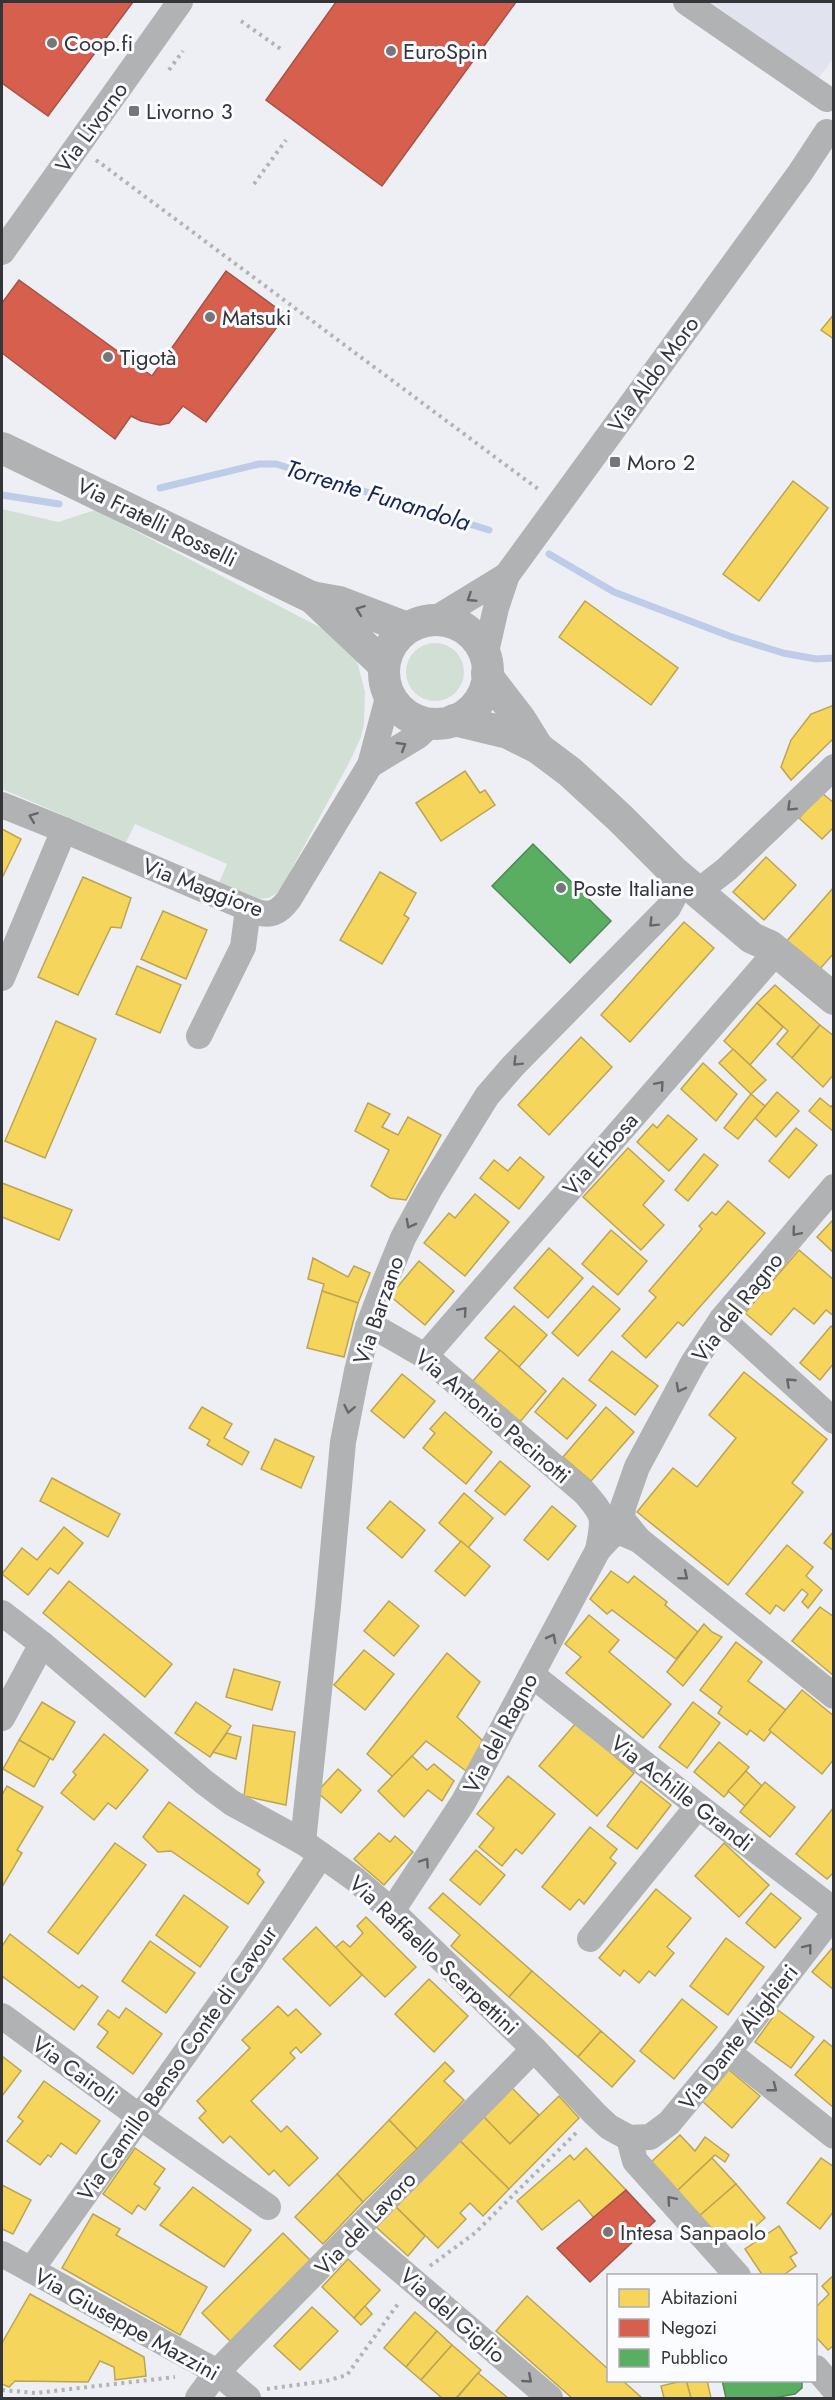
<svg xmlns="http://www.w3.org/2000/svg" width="835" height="2400" font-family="Jost,sans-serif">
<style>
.built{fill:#e1e4ef}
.green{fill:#d1dfd5}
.homes{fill:#f6d55c;stroke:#bca552;stroke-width:1.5}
.shops{fill:#d6604d;stroke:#a55347;stroke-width:1.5}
.public{fill:#5aae61;stroke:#4f8a55;stroke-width:1.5}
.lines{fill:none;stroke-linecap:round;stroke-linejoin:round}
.stream{stroke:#becbe9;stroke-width:7}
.path{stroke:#b2b3b3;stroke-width:4;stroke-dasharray:3 4.5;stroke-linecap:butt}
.minor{stroke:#b1b2b3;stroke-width:26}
.tertiary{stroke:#b1b2b3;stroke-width:32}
.oneway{stroke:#66676a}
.poi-dot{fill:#75767a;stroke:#fafcff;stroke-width:2}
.labels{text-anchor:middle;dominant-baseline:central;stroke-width:6;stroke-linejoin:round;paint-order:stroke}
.poi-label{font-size:22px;fill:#343539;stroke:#fafcff;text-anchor:start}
.street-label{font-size:22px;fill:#343539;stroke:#fafcff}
.water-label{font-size:24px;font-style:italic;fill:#162456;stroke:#fafcff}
</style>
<rect width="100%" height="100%" fill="#eeeff4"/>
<polygon class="built" points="711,2 833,2 833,59 817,80"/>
<g class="green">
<path d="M2,509L58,522L95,510L329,632L352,650L357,661L365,692L364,724L361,737L350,761L283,885C267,912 240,892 219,883L227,864L135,824L126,842L2,789Z"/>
<circle cx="435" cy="672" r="29"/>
</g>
<g class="homes">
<polygon points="834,314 834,339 821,330"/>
<polygon points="793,481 828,508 759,601 723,574"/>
<polygon points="585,601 678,668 651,705 559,637"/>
<polygon points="834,705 834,738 791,780 781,767 791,740 811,714"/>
<polygon points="465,771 480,793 485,790 495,805 441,841 416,803"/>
<polygon points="822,793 834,803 834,827 822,839 799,818"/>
<polygon points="2,829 21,839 2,878"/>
<polygon points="766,857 796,885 764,920 733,892"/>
<polygon points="380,872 416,893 404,915 409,918 382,964 340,940"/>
<polygon points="83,877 131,898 121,928 111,927 78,995 38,977"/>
<polygon points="834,887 834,953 818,971 785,943"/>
<polygon points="163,911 207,930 186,979 141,959"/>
<polygon points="684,922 714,948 630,1042 601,1015"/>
<polygon points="137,966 181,985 160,1033 116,1014"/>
<polygon points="775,985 820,1025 792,1058 777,1044 788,1031 757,1003"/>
<polygon points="757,1003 783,1027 750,1065 724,1041"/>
<polygon points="56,1021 96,1039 45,1158 5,1141"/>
<polygon points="820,1025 834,1036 834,1074 823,1087 792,1058"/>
<polygon points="581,1037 612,1067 549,1135 518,1105"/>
<polygon points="733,1049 766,1080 751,1094 719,1063"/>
<polygon points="703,1063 737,1094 716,1121 681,1089"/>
<polygon points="777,1092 799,1111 776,1137 755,1118"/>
<polygon points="751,1094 765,1106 738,1139 724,1128"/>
<polygon points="820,1098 831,1107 834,1103 834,1132 809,1111"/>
<polygon points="368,1103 390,1114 382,1127 398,1135 408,1117 441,1135 406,1200 390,1198 371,1186 389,1150 355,1131"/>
<polygon points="668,1115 697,1139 669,1171 637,1142 653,1124 657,1128"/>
<polygon points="796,1128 817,1145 789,1178 769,1161"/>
<polygon points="628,1148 664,1181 643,1205 664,1225 641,1250 583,1197"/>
<polygon points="704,1154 718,1165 688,1201 675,1190"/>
<polygon points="520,1157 544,1177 519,1209 480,1178 494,1160 508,1171"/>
<polygon points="2,1183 72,1210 59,1240 2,1217"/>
<polygon points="475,1194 509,1222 465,1276 424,1243 449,1213 455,1218"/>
<polygon points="728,1201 765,1233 683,1326 678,1322 646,1358 622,1336 656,1297 649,1291 702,1229 699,1226 712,1212 716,1215"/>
<polygon points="834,1219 834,1253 817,1237"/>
<polygon points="611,1230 647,1261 618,1295 582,1264"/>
<polygon points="549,1248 583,1278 548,1318 514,1288"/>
<polygon points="799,1250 834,1280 834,1316 826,1310 814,1324 794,1308 771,1335 745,1313"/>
<polygon points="313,1258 348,1277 354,1266 370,1273 358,1303 322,1291 324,1284 308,1279"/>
<polygon points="419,1261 454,1291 425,1325 390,1296"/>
<polygon points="593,1286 620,1309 578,1356 552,1333"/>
<polygon points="322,1291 358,1303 344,1357 307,1348"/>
<polygon points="514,1306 547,1335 519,1367 485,1338"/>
<polygon points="831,1326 834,1329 834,1363 820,1380 800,1363"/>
<polygon points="500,1350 546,1391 519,1423 472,1382"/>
<polygon points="612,1351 658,1386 635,1415 589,1380"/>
<polygon points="744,1372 827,1439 792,1483 803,1492 728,1585 637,1512 673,1468 697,1487 736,1438 709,1415"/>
<polygon points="402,1374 435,1401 404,1438 371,1411"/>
<polygon points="563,1378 596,1405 567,1439 535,1412"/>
<polygon points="202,1407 232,1424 224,1438 249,1452 242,1465 207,1445 210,1440 189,1428"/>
<polygon points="606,1407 634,1432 591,1481 563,1457"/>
<polygon points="445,1412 492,1452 466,1484 423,1448 435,1433 430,1429"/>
<polygon points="275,1439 314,1457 301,1488 261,1469"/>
<polygon points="500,1461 530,1486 505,1515 475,1491"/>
<polygon points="52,1478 120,1514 108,1537 40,1501"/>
<polygon points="464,1493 493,1518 468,1548 439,1523"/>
<polygon points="390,1501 425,1530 402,1558 367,1528"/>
<polygon points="552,1506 576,1526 548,1560 524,1540"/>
<polygon points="64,1527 83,1543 58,1574 50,1568 28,1595 2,1574 22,1548 37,1560"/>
<polygon points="834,1531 834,1551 824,1543"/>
<polygon points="461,1541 490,1566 465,1596 435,1571"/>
<polygon points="787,1545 813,1567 806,1576 822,1590 808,1608 802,1602 808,1594 802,1589 784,1611 776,1605 770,1614 746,1594"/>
<polygon points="611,1571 628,1583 634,1576 667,1602 665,1605 698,1632 676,1659 612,1610 607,1614 590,1599"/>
<polygon points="69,1581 172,1664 145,1697 43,1613"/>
<polygon points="389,1601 419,1626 394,1656 364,1631"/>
<polygon points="820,1607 834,1617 834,1676 792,1641"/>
<polygon points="589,1615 619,1640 609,1652 671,1704 643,1738 566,1673 581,1657 565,1644"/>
<polygon points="704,1624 712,1632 722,1637 683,1686 667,1672"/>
<polygon points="736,1642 762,1662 748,1681 787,1711 764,1741 750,1730 747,1735 718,1713 722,1707 700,1690"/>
<polygon points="364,1650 394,1674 365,1710 334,1685"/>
<polygon points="447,1653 480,1682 457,1717 483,1741 466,1771 426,1741 393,1777 367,1754"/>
<polygon points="234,1669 280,1682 272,1710 226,1697"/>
<polygon points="802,1690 834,1716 834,1759 822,1774 769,1730"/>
<polygon points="42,1702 75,1722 53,1760 19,1740"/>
<polygon points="196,1702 231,1726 210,1757 175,1733"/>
<polygon points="693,1702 720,1723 687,1768 659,1747"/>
<polygon points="576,1723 634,1773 597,1816 539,1766"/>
<polygon points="253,1725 295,1732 286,1805 244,1796"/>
<polygon points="227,1733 241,1737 236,1759 213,1752"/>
<polygon points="104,1734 148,1770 116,1809 108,1803 94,1820 61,1793 76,1775 73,1772"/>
<polygon points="19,1740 50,1758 34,1787 3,1769"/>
<polygon points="719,1742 749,1767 724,1797 694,1772"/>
<polygon points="412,1756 427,1770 434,1764 454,1781 442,1801 428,1790 404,1817 378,1791"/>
<polygon points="338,1769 361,1790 341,1813 317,1792"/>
<polygon points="746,1771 762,1786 745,1806 728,1791"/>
<polygon points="508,1776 555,1814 522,1854 516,1849 502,1866 479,1847 494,1828 477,1814"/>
<polygon points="641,1781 671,1805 637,1849 607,1826"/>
<polygon points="765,1782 795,1807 770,1837 740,1812"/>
<polygon points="7,1786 43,1807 17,1850 22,1853 2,1887 2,1795"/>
<polygon points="169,1802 260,1870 257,1874 264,1882 248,1904 171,1851 158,1852 143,1837"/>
<polygon points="834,1807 834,1872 827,1879 796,1854"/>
<polygon points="590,1827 617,1849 610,1858 616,1863 584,1904 579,1899 570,1910 542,1887"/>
<polygon points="379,1833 390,1842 395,1836 413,1852 384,1885 354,1859"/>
<polygon points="115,1843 146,1865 78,1954 48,1932"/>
<polygon points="724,1843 769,1885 739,1917 695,1876"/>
<polygon points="476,1850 505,1875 480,1905 450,1880"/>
<polygon points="656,1889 691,1918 667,1947 674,1953 655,1976 649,1971 639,1983 624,1970 620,1976 599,1958"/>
<polygon points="443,1893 532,1971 509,1997 451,1946 460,1935 429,1908"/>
<polygon points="771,1893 801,1918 775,1948 746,1923"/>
<polygon points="184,1895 228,1927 200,1967 156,1935"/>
<polygon points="366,1917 416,1967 385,1997 335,1948 343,1941 350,1947 363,1933 357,1926"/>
<polygon points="316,1927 362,1975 330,2006 283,1959"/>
<polygon points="10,1934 79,1988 82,1985 98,1997 74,2030 2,1976 2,1946"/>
<polygon points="726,1938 764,1967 728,2015 690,1986"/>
<polygon points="150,1941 195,1973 166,2013 122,1981"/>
<polygon points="834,1946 834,1990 812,1972"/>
<polygon points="532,1971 601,2031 578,2057 509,1997"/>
<polygon points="429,1979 468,2016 434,2052 395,2014"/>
<polygon points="682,1999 717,2027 674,2079 640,2051"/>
<polygon points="278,2006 288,2016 296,2009 321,2034 301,2053 296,2047 290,2053 295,2058 251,2101 281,2132 287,2126 318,2158 289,2186 274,2170 269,2175 230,2136 223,2143 199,2118 206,2111 197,2101 250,2048 242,2040"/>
<polygon points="126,2008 162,2034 133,2074 97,2047 108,2032 98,2024 108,2010 119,2018"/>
<polygon points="778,2010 814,2037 791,2068 755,2042"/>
<polygon points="601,2031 635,2061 612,2087 578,2057"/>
<polygon points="824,2040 834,2048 834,2108 795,2075"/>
<polygon points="2,2056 21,2071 2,2096"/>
<polygon points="445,2062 454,2071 444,2081 464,2100 417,2149 389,2120"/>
<polygon points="728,2069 760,2096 732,2128 701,2100"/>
<polygon points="44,2081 100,2121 76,2154 61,2143 51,2157 48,2155 40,2165 7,2141 23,2121 18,2117"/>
<polygon points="511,2087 539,2115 510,2144 483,2116"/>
<polygon points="559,2096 579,2118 509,2189 459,2140 483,2116 510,2144"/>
<polygon points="389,2120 417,2149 363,2202 337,2174"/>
<polygon points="680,2135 695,2151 705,2137 729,2155 725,2162 715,2155 677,2191 650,2163"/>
<polygon points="459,2140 509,2189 483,2216 470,2203 460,2213 466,2219 438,2248 395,2206"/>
<polygon points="135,2148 165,2169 154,2184 160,2188 145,2210 138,2205 132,2214 103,2194"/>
<polygon points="586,2148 626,2190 594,2218 579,2200 542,2230 517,2201 570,2155 574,2160"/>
<polygon points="712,2158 736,2184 698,2217 677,2191"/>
<polygon points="821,2158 834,2167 834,2211 820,2229 787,2203"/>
<polygon points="337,2174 363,2202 323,2244 295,2217"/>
<polygon points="736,2184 765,2218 741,2239 732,2228 718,2240 698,2217"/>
<polygon points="2,2185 31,2200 13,2234 2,2229"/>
<polygon points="193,2187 251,2230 224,2267 160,2225"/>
<polygon points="395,2206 425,2236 408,2256 376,2227"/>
<polygon points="93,2214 120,2229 116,2235 207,2287 180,2335 62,2268"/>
<polygon points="779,2226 797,2253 790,2257 796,2266 782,2276 763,2276 745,2249"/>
<polygon points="283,2233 311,2261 231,2342 202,2313"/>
<polygon points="348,2259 380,2290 354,2318 322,2287"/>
<polygon points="834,2275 834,2345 828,2350 816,2337 816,2307 829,2294 822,2286"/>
<polygon points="30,2294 144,2357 146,2376 115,2380 114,2367 100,2361 88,2382 15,2381 9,2387 2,2384 2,2343"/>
<polygon points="527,2296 608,2369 608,2380 622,2380 642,2398 572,2398 496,2331"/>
<polygon points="365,2306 372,2314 361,2325 354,2318"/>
<polygon points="312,2307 338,2331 300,2370 274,2346"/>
<polygon points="415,2312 437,2331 406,2367 384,2348"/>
<polygon points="437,2331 452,2345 421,2380 406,2367"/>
<polygon points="452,2345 481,2370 456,2398 442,2398 421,2380"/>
<polygon points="478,2373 508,2398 457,2398"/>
<polygon points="686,2380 707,2380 711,2398 691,2398"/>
<polygon points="686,2380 691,2398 664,2398 661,2386"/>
</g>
<g class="shops">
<polygon points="2,2 133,2 48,116 2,83"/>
<polygon points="336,2 516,2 382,186 266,100"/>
<polygon points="226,271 286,315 206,422 183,406 169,423 160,425 141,421 131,416 115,439 2,353 2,303 19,280 152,376"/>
<polygon points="626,2190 655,2221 590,2282 557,2248"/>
</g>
<g class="public">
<polygon points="533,844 611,921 570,963 492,886"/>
<polygon points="722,2380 802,2380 802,2388 795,2394 773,2398 726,2398"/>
</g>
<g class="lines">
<g class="stream">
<polyline points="160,488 259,464 276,464 489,530"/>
<polyline points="2,495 59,504"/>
<polyline points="549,554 614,592 732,637 783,653 816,659 834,658"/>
</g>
<g class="path">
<polyline points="241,21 282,50"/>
<polyline points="169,70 183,51"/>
<polyline points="96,160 538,489 536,491"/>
<polyline points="254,184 286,140"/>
<polyline points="430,2266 475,2233 579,2130"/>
<polyline points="267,2389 326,2381 347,2375 400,2301"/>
<polyline points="2,2390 36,2393 175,2377"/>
</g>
<g class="minor">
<polyline points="686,2 827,99"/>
<polyline points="2,252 180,2"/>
<polyline points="435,619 507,575"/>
<polyline points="485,656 496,608 507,575 800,173 827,132"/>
<polyline points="370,765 418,736 431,724"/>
<path d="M2,805L64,830L254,911C270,917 279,913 289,899L370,765L389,694"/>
<polyline points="709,883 727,869 834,767"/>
<polyline points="2,978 64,830"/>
<polyline points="199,1036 243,947 248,909"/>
<polyline points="834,1187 722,1319 693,1363 637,1467 623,1507 622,1519 639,1540 834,1696"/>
<polyline points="722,1319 834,1421"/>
<path d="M368,1327L378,1329L425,1356L584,1492C606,1517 604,1518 598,1550"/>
<polyline points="425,1356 776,952"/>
<polyline points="2,1613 42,1644 204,1782 232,1803 303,1842 355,1879 392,1911 534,2049 595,2114 609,2127 629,2138 635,2161 738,2276"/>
<polyline points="532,1675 698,1806 834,1910"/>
<polyline points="2,1718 42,1644"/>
<polyline points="303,1842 328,1606 343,1442 357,1371 368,1327 385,1282 403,1238 429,1190 487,1096 513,1066 668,908 676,893 674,872"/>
<polyline points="392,1911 464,1801 598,1550 611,1536 620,1532 639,1540"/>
<polyline points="590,1939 698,1806"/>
<polyline points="2,2016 140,2117 268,2207"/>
<polyline points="728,2052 834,2136"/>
<polyline points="629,2138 650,2137 669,2123 728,2052 834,1914"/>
<polyline points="356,2232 550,2398"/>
<polyline points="2,2254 217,2372 248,2398"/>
<polyline points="31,2270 251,1961 321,1855"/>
<polyline points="816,2368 834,2389"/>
<polyline points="198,2398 217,2372 534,2049"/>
</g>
<g class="tertiary">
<polyline points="2,448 311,597 339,602 407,628"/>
<polyline points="312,597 384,665"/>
<circle cx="436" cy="672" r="52"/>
<polyline points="487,673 490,680 520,719 538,748"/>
<polyline points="454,720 508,733 538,748 570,772 620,818 674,872 752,938 770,946 834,999"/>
</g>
</g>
<defs><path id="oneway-chevron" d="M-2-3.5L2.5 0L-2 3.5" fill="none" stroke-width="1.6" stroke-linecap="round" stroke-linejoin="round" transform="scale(1.5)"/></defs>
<g class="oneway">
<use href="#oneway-chevron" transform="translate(471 598) rotate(147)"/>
<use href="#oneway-chevron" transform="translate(360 610) rotate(-159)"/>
<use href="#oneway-chevron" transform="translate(402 746) rotate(-31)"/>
<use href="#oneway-chevron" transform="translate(791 807) rotate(136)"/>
<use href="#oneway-chevron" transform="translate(33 817) rotate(-159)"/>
<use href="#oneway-chevron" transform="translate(653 923) rotate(135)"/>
<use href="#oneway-chevron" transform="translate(517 1062) rotate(135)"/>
<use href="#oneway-chevron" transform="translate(660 1085) rotate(-49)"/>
<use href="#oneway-chevron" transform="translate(410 1224) rotate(118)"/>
<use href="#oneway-chevron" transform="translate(796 1232) rotate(130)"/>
<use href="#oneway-chevron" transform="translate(463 1311) rotate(-49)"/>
<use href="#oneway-chevron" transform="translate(790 1382) rotate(-137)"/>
<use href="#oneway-chevron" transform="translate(680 1388) rotate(118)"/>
<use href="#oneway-chevron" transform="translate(349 1409) rotate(101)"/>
<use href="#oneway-chevron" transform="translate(684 1576) rotate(39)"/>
<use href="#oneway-chevron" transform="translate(552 1638) rotate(-62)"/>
<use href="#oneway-chevron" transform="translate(425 1862) rotate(-56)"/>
<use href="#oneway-chevron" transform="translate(808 1948) rotate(-52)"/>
<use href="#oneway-chevron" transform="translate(773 2088) rotate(38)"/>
<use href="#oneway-chevron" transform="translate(671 2200) rotate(-131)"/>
<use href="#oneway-chevron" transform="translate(528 2379) rotate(41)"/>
</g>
<g class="poi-dot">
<circle cx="52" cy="43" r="6"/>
<circle cx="391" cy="51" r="6"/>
<rect x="128" y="105" width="12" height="12" rx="3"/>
<circle cx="210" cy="317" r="6"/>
<circle cx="108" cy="357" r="6"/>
<rect x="609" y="456" width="12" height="12" rx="3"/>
<circle cx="561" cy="888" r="6"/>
<circle cx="608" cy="2232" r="6"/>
</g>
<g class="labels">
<g class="poi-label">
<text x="64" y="43">Coop.fi</text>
<text x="403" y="51">EuroSpin</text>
<text x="146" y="111">Livorno 3</text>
<text x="222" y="317">Matsuki</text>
<text x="120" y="357">Tigotà</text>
<text x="627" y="462">Moro 2</text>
<text x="573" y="888">Poste Italiane</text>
<text x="620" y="2232">Intesa Sanpaolo</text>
</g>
<g class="street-label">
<text transform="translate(91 127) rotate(-54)">Via Livorno</text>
<text transform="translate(653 374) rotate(-54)">Via Aldo Moro</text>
<text transform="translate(157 522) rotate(26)">Via Fratelli Rosselli</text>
<text transform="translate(203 887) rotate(21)">Via Maggiore</text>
<text transform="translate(600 1154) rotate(-49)">Via Erbosa</text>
<text transform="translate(737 1307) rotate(-52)">Via del Ragno</text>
<text transform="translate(378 1310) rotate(-71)">Via Barzano</text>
<text transform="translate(493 1416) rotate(40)">Via Antonio Pacinotti</text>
<text transform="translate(500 1733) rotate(-62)">Via del Ragno</text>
<text transform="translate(682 1793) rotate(38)">Via Achille Grandi</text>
<text transform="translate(434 1955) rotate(43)">Via Raffaello Scarpettini</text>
<text transform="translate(738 2037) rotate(-52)">Via Dante Alighieri</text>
<text transform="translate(177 2063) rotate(-55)">Via Camillo Benso Conte di Cavour</text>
<text transform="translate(75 2070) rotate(36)">Via Cairoli</text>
<text transform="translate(365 2223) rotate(-46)">Via del Lavoro</text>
<text transform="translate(453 2315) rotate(41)">Via del Giglio</text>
<text transform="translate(127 2324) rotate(29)">Via Giuseppe Mazzini</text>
</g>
<g class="water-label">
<text transform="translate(378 495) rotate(17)">Torrente Funandola</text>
</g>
</g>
<rect width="835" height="2400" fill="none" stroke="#343539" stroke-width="6"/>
<rect x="607" y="2274" width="210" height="108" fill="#fafcff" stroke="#abacb0" stroke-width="1.5"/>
<rect x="619" y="2289" width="30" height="18" fill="#f6d55c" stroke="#abacb0" stroke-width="1.5"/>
<text x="661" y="2304" font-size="18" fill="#343539">Abitazioni</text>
<rect x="619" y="2319" width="30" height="18" fill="#d6604d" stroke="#abacb0" stroke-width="1.5"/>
<text x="661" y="2334" font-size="18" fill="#343539">Negozi</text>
<rect x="619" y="2349" width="30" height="18" fill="#5aae61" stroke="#abacb0" stroke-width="1.5"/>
<text x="661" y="2364" font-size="18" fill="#343539">Pubblico</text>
</svg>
